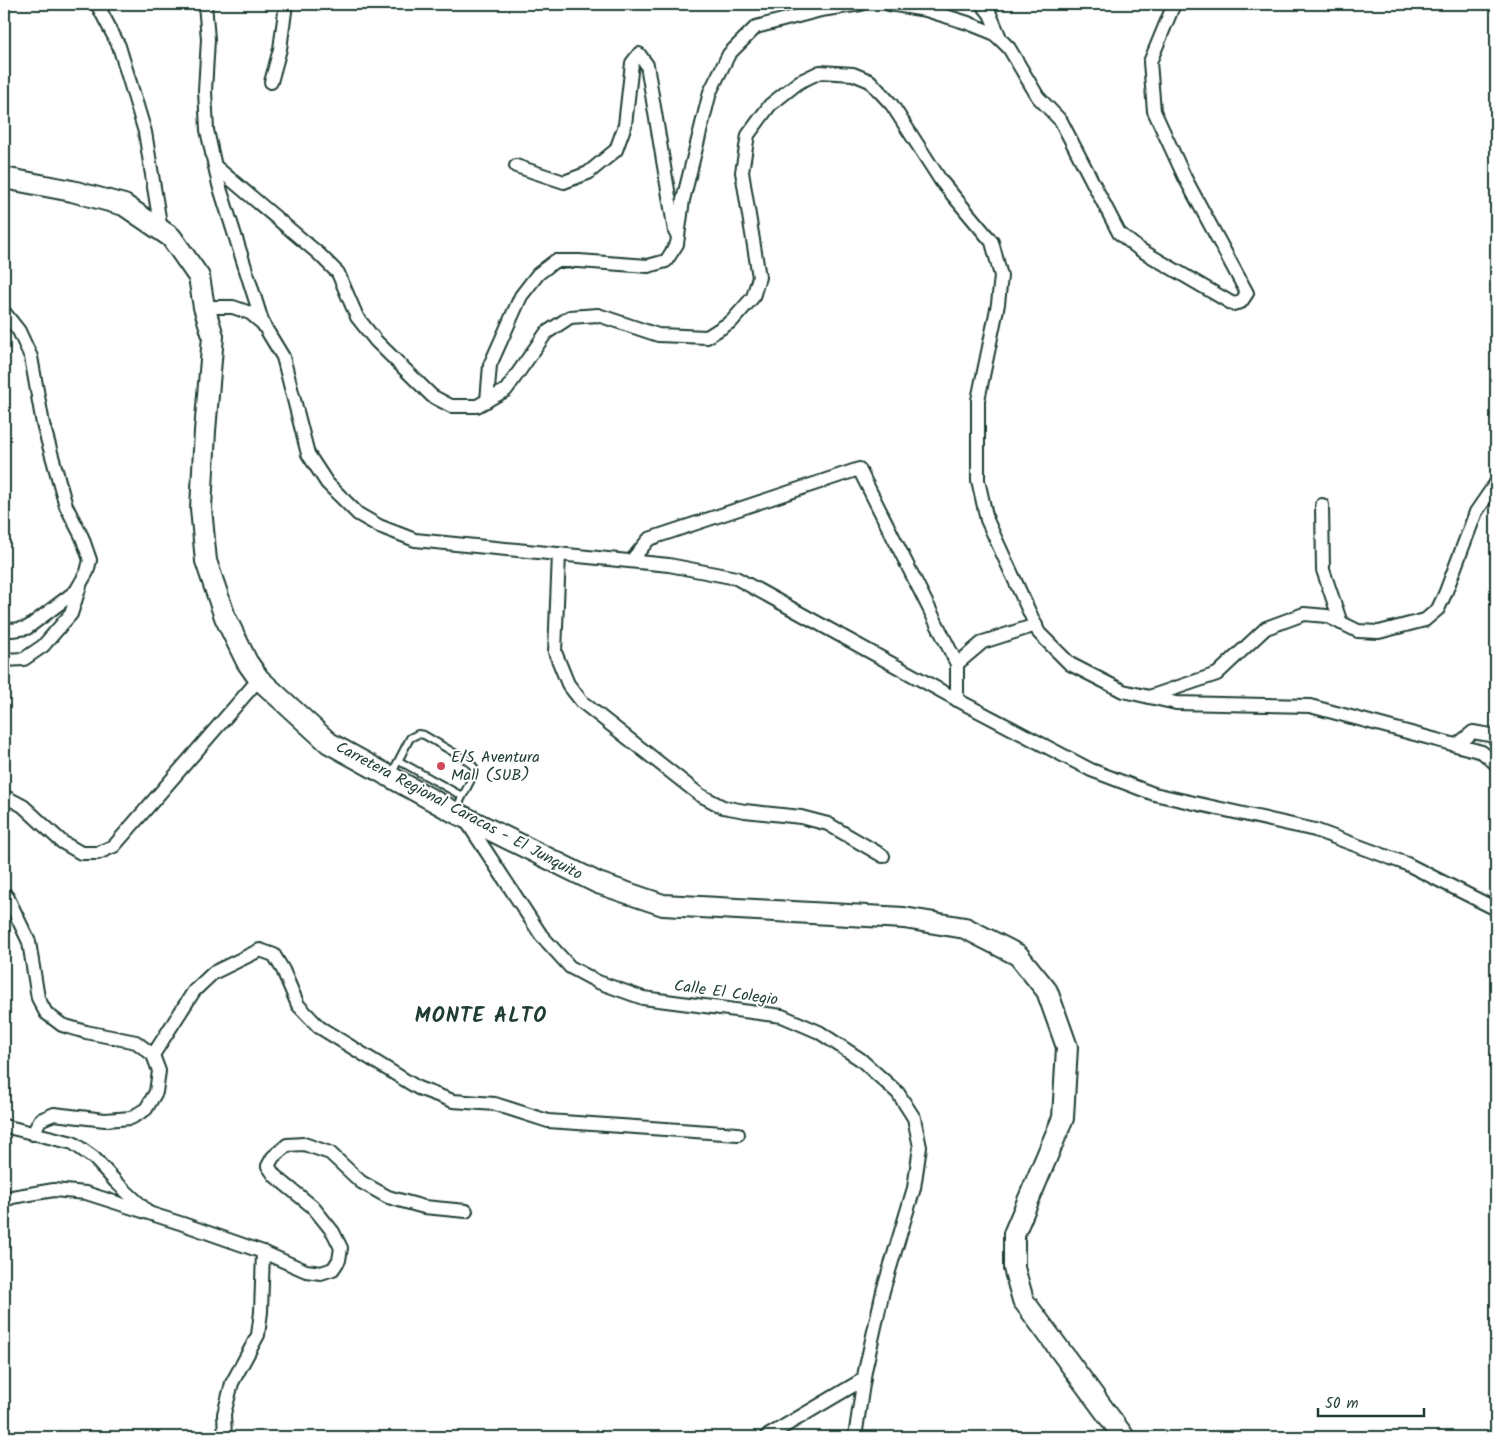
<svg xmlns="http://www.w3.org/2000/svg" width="1500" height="1441" font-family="Kalam,sans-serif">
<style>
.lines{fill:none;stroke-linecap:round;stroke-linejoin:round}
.service-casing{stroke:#1f3d34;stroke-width:10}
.minor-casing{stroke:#1f3d34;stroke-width:16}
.primary-casing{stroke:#1f3d34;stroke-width:24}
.service{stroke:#fff;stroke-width:6}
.minor{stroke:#fff;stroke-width:12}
.primary{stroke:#fff;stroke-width:20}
.poi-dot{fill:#d1495b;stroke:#fff;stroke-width:2}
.labels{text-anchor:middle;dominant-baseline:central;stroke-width:4;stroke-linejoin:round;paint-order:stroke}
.poi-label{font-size:16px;fill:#1f3d34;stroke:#fff;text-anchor:start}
.street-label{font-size:16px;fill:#1f3d34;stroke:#fff}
.district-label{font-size:21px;font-weight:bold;letter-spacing:1px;fill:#1f3d34;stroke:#fff}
</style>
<rect width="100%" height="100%" fill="#fff"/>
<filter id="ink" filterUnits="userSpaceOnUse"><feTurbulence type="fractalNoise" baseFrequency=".02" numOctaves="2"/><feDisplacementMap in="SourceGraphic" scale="10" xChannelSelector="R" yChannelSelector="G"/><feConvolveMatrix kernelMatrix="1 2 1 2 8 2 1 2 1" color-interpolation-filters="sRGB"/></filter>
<g filter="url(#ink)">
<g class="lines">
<defs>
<g id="service">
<polyline points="399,761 462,796"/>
<polyline points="391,775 410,738 418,734 424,735 468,761 474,767 474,774 456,809"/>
</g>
<g id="minor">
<polyline points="97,4 119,46 145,132 161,230"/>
<polyline points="205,4 208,39 205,91 207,130 219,185 263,324"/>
<polyline points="889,4 926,10 968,23 993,33 1001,40 1009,48 1038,97 1061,121 1119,233 1139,249 1233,304 1241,302 1247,293 1185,178 1154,111 1150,62 1174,4"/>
<polyline points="982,4 990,14 1001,40"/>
<polyline points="271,82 280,49 286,4"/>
<polyline points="215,166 319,254 338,273 357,317 376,341 432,396 451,406 477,406 506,390 546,333 570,317 598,315 658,335 707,337 732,321 753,297 759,277 742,172 748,135 770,105 799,82 820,72 853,74 870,81 892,105 941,181 992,242 1001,276 998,304 978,400 978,480 987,520 1039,633 1070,664 1123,691 1176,703 1310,706 1482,752 1496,764"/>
<polyline points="516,166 564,182 588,173 616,150 625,125 632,63 639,54 647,65 675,232"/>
<polyline points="204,307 233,307 250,313 263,324 283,357 308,454 327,483 358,514 379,526 415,540 669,565 736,578 965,704 1091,770 1154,794 1315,830 1407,864 1496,909"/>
<polyline points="4,312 19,331 31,357 43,424 66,506 82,537 90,560 87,572 76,591 27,628 12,630 4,628"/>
<polyline points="487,401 490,365 521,296 538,274 555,261 579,261 648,266 666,261 677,244 683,200 710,92 729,54 756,27 821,10 861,4"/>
<polyline points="1322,505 1323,570 1341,623"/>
<polyline points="559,554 555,652 568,684 582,702 700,795 723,807 745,811 801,817 828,824 883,856"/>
<polyline points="631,561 649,539 859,469 957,664 957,700"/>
<polyline points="4,660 24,659 43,646 71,614 80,586"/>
<polyline points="957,664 983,642 1036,625"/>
<polyline points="1149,697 1217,674 1266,628 1304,614 1327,616 1358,631 1379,632 1425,620 1438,609 1445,594 1476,512 1496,483"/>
<polyline points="1457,745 1473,732 1490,735 1496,739"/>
<polyline points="4,796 23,806 62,842 81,853 98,853 114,846 259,679"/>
<polyline points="465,819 541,935 570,967 598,982 643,998 782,1016 819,1032 860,1059 898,1093 914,1118 920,1147 914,1188 883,1291 865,1371 855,1437"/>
<polyline points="4,893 8,898 29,942 38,998 46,1013 62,1025 86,1032 136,1042 153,1055 159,1071 156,1092 146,1109 131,1118 105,1120 54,1114 40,1120 33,1134"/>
<polyline points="153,1055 194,991 213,973 260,950 274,955 283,970 298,1005 319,1027 418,1088 453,1101 495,1104 548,1121 738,1134"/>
<polyline points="4,1126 73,1143 94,1158 116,1182 146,1210"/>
<polyline points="4,1202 12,1197 54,1190 86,1193 183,1224 263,1252 306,1271 321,1273 333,1269 339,1260 341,1248 333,1232 313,1207 275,1176 268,1166 273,1157 287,1145 304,1144 330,1153 361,1182 388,1197 424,1207 466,1211"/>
<polyline points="225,1437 224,1414 232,1383 258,1335 261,1312 263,1252"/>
<polyline points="766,1437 864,1379"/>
</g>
<polyline id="primary" points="4,178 72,191 124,205 171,237 199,277 204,307 213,336 205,431 201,508 206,561 225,617 247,662 259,679 329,743 454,812 598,883 663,905 904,918 965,928 1018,955 1047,991 1067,1047 1063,1118 1014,1234 1014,1268 1023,1300 1124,1437"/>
</defs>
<use href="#service" class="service-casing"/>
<use href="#minor" class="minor-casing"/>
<use href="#primary" class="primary-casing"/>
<use href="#service" class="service"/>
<use href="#minor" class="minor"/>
<use href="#primary" class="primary"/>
</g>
</g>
<circle class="poi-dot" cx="441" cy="766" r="5"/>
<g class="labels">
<g class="poi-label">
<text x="451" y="757">E/S Aventura<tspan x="451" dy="18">Mall (SUB)</tspan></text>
</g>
<g class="street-label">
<text transform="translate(459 811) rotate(28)">Carretera Regional Caracas - El Junquito</text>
<text transform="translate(726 993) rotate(8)">Calle El Colegio</text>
</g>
<g class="district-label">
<text x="481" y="1016">MONTE ALTO</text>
</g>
</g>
<rect width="1500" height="1441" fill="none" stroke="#fff" stroke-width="20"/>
<rect x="10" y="10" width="1480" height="1421" fill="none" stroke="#1f3d34" stroke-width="2" filter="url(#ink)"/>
<path d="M1318 1408v8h106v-8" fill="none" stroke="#1f3d34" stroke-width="2.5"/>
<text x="1325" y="1408" font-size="15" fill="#1f3d34" stroke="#ffffff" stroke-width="4" paint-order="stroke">50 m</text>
</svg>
